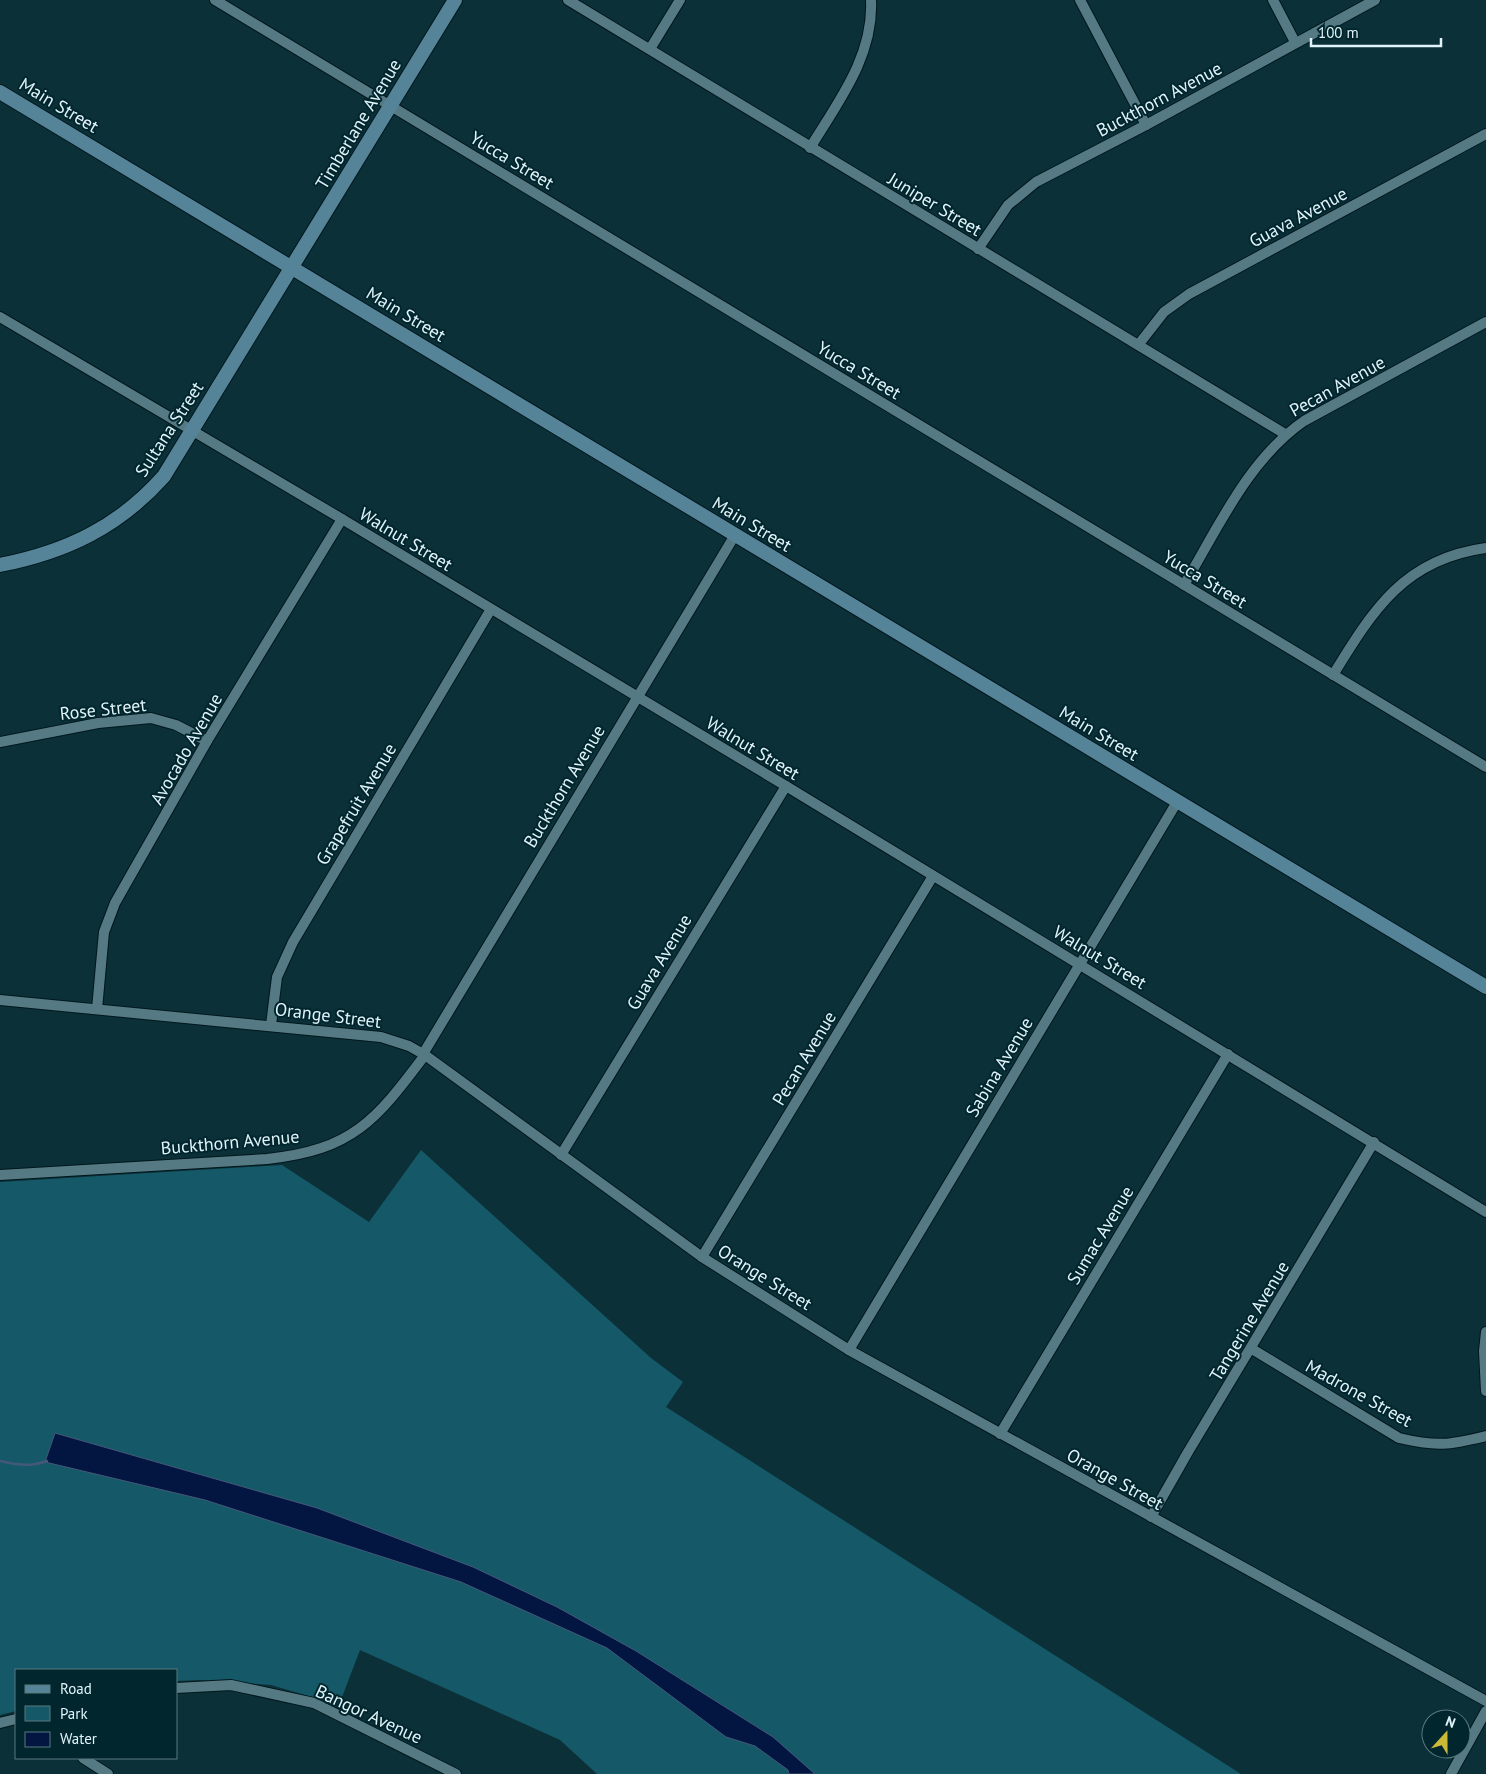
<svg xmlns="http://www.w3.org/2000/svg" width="1486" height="1774" font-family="'PT Sans',sans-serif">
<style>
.green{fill:#155968}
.water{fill:#031642;stroke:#455879}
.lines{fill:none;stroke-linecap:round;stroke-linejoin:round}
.stream{stroke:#455879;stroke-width:2.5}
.street-casing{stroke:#00171d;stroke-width:12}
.secondary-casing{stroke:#00171d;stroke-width:16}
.street{stroke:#567a83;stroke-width:10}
.secondary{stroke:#558397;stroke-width:14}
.labels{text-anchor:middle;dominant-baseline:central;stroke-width:4;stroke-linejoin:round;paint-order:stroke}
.street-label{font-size:18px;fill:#e0f3f9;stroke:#01262e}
</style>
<rect width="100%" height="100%" fill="#0c3038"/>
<polygon class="green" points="421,1150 651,1358 683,1382 666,1407 1241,1774 597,1774 560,1740 360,1650 339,1705 271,1685 199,1680 176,1681 176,1670 16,1670 16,1711 0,1715 0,1182 282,1165 369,1222"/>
<polygon class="water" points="55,1433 317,1508 473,1567 557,1607 636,1651 773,1737 815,1774 789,1774 788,1770 755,1746 726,1737 607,1648 461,1582 205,1500 45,1462"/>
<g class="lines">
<path class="stream" d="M0,1461C17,1465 31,1467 47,1461"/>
<defs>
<g id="street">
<polyline points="215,0 1486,767"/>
<polyline points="568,0 1285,434"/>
<polyline points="1080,0 1146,125"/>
<polyline points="1273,0 1295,42"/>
<polyline points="650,49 680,0"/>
<path d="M810,148C838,102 874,56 871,0"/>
<polyline points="978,249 1008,205 1036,182 1146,125 1375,0"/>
<polyline points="0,317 342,519 786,786 1486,1212"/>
<polyline points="1139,344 1164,312 1189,294 1486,134"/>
<path d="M1184,585C1218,528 1248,460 1304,421L1486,322"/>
<path d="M1333,675C1373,610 1404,559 1486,548"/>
<polyline points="0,742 98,723 151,718 176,725 207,741"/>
<polyline points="0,1000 381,1037 409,1046 425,1055 702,1257 849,1350 1486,1701"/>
<polyline points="97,1009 104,932 115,903 207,741 342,519"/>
<polyline points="271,1025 277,977 293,942 491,609"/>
<polyline points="423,1054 735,535"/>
<polyline points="561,1155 786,786"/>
<path d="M0,1175L267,1159C353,1150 376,1120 425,1055"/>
<polyline points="702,1257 933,876"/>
<polyline points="1486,1332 1484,1351 1486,1391"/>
<path d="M1252,1349L1399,1438C1437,1447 1449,1445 1486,1436"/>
<polyline points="849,1350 1177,802"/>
<polyline points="1000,1434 1228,1054"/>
<polyline points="1151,1517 1188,1452 1374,1142"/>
<polyline points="176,1688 231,1685 314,1703 456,1774"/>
<polyline points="0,1723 16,1719"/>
<polyline points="83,1758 108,1774"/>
<polyline points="1451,1774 1486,1711"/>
</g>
<g id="secondary">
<polyline points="0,92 1486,987"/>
<path d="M0,565C66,552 119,527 164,476L455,0"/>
</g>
</defs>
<use href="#street" class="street-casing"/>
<use href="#secondary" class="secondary-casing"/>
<use href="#street" class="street"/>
<use href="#secondary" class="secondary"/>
</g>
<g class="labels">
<g class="street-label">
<text transform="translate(1159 99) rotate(-28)">Buckthorn Avenue</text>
<text transform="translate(59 105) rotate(31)">Main Street</text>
<text transform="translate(358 124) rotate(-59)">Timberlane Avenue</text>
<text transform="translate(512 160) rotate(31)">Yucca Street</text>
<text transform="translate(935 204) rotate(31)">Juniper Street</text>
<text transform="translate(1298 217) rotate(-28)">Guava Avenue</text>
<text transform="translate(406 314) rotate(31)">Main Street</text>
<text transform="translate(859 370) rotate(31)">Yucca Street</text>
<text transform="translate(1337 386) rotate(-29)">Pecan Avenue</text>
<text transform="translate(169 429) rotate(-57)">Sultana Street</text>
<text transform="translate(752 524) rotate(31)">Main Street</text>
<text transform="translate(406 539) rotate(31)">Walnut Street</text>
<text transform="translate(1205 579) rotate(31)">Yucca Street</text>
<text transform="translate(103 709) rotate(-6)">Rose Street</text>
<text transform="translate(1099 733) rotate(31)">Main Street</text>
<text transform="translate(753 748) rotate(31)">Walnut Street</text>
<text transform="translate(186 749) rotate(-60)">Avocado Avenue</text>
<text transform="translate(564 786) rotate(-59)">Buckthorn Avenue</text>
<text transform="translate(356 804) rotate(-59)">Grapefruit Avenue</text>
<text transform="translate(1100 957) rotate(31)">Walnut Street</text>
<text transform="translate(659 962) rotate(-59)">Guava Avenue</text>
<text transform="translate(328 1015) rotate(7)">Orange Street</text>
<text transform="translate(804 1058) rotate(-59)">Pecan Avenue</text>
<text transform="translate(999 1067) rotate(-59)">Sabina Avenue</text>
<text transform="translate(230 1142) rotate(-5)">Buckthorn Avenue</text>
<text transform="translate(1100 1235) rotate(-59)">Sumac Avenue</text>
<text transform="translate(765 1277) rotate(32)">Orange Street</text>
<text transform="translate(1249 1321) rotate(-59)">Tangerine Avenue</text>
<text transform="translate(1359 1393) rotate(29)">Madrone Street</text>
<text transform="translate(1115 1479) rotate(29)">Orange Street</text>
<text transform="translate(369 1714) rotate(25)">Bangor Avenue</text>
</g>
</g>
<rect x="15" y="1669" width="162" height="90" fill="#01262e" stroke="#5a787f"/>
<rect x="25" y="1685" width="25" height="8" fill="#558397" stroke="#5a787f"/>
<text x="60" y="1694" font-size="15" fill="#e0f3f9">Road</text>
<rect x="25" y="1706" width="25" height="15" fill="#155968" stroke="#5a787f"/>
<text x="60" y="1719" font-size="15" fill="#e0f3f9">Park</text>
<rect x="25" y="1732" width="25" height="15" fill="#031642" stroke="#5a787f"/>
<text x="60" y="1744" font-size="15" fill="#e0f3f9">Water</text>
<g transform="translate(1446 1734) rotate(21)"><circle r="24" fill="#01262e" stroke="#5a787f"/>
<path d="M0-4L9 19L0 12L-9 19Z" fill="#cdb938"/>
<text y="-8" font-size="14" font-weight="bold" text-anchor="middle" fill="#e0f3f9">N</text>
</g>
<path d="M1311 38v8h130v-8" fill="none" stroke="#e0f3f9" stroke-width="2.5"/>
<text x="1318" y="38" font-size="15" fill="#e0f3f9" stroke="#01262e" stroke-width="4" paint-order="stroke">100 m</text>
</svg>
